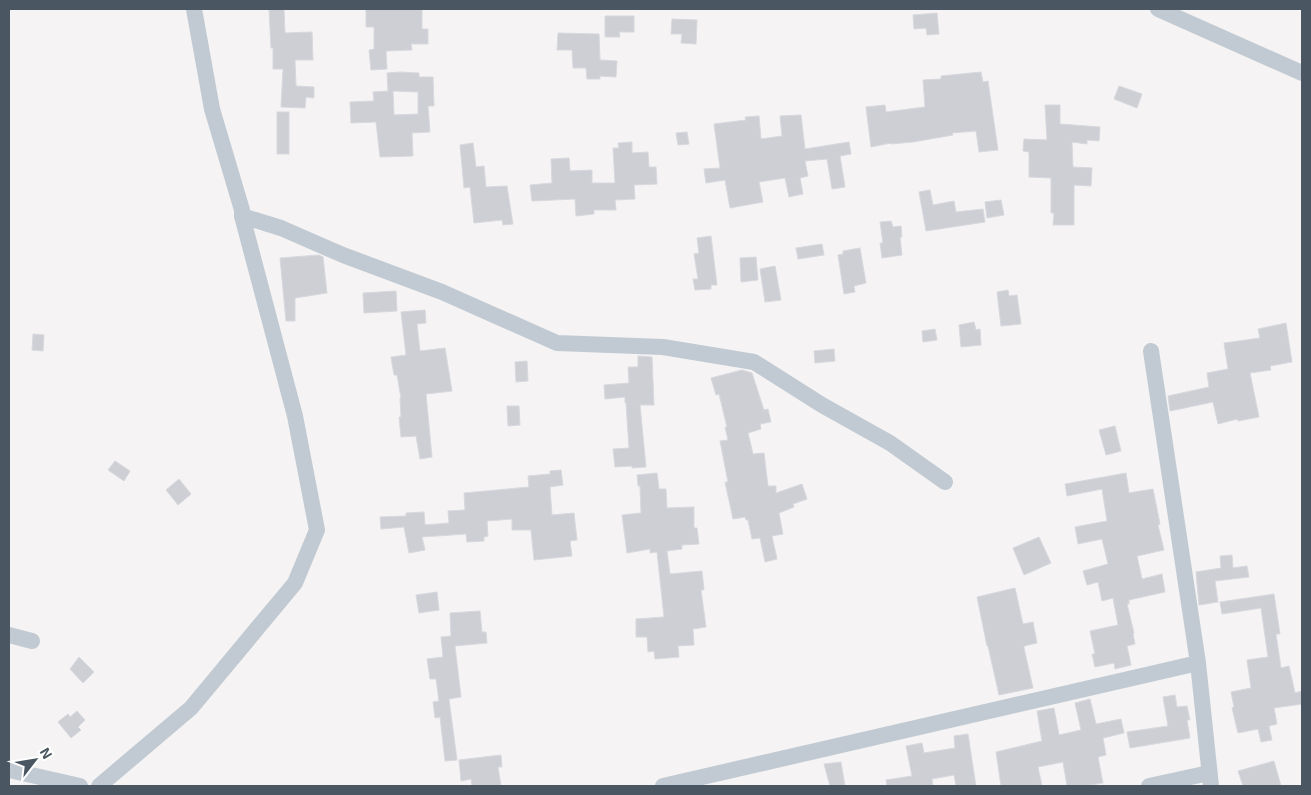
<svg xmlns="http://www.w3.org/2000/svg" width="1311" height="795" font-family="'Exo 2',sans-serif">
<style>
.building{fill:#cdcfd5;stroke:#d7d9de;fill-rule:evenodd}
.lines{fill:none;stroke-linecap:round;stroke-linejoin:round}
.minor{stroke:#c1cad2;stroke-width:16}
</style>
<rect width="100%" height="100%" fill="#f5f3f3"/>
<g class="building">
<polygon points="269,9 284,9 285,33 312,32 313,60 295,60 296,86 314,87 314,98 306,97 305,108 281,107 283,69 273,69 273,48 271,48"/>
<polygon points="366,9 422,9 422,29 428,29 428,44 411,44 412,50 386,51 387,69 371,70 369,50 374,49 374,27 366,27"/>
<polygon points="937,13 939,34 927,35 926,28 914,29 913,15"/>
<polygon points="605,16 634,16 634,32 619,32 620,37 605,37"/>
<polygon points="672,19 697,20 696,44 681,43 682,34 671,34"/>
<polygon points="558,33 599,34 600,60 617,61 616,77 600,76 600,79 587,79 586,68 573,68 572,50 557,50"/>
<path d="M400,72L419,73V77H433L434,106H428L430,132L412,133L413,156L380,157L376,122L351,123L350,102L374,101L373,92L388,91L387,73ZM393,91L418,92V114L394,115Z"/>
<polygon points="981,72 983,82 988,81 998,150 979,152 976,131 952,133 953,135 913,142 891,144 891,143 871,147 866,107 885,105 886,112 925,107 923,80 941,79 941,76"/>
<polygon points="1119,86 1142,94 1137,108 1114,99"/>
<polygon points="1045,105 1060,105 1060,124 1100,127 1099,141 1087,140 1087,144 1072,142 1073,167 1092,168 1091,186 1074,185 1074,225 1053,225 1054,213 1051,213 1051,178 1029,177 1029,152 1023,151 1024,139 1047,140"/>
<rect x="277" y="112" width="12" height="42"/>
<polygon points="801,115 805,149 849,142 851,154 840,156 845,187 832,189 827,159 805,161 808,176 800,178 803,194 789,197 785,178 759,182 763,202 730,208 725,180 706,183 704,169 720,168 714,124 746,120 745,117 759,116 761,139 782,136 780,116"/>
<polygon points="687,132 689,144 678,145 676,133"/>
<polygon points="632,142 632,153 648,152 649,167 656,167 657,184 634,185 635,199 615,200 616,210 594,210 594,214 576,216 575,199 532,201 530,185 552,183 551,159 569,158 570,171 592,170 592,183 615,183 613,148 619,148 618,143"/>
<polygon points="473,143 476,167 484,166 486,187 507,186 513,224 503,225 502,220 474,223 470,187 464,188 460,145"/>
<polygon points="930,190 933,205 954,201 956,212 983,209 985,222 926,231 919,192"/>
<polygon points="1001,200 1004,215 987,218 985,202"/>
<polygon points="891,221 893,227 901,226 902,237 900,237 902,255 882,258 880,243 883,243 880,222"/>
<polygon points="711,236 717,285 711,285 711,289 695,290 693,279 698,279 694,254 699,253 697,238"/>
<polygon points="822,244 824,255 798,259 796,248"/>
<polygon points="860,248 866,283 854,286 855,292 844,294 838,255 843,254 843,251"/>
<polygon points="319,255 323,257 327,293 295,298 295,321 286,321 280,258"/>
<polygon points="756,257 758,280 741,282 740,258"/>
<polygon points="775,266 781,300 765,302 760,269"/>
<polygon points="1008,290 1009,296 1017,295 1021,324 1001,326 997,292"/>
<polygon points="396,291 397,311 364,313 363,293"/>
<polygon points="425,310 426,323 417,324 420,351 445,348 452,391 426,394 432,457 420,459 416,436 401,437 399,417 401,417 400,398 401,398 397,375 394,375 391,357 406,355 401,312"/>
<polygon points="974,322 976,330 980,329 981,345 961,347 959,325"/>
<polygon points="1286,323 1292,362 1270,366 1271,370 1250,373 1259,417 1238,421 1237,419 1218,424 1213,402 1170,411 1168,396 1209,387 1207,373 1228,369 1224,343 1260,338 1258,329"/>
<polygon points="935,329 937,340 923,342 922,331"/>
<polygon points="33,334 44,335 43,351 32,350"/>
<polygon points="834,349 835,361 815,363 814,351"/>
<polygon points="638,356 652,357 654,405 640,405 646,467 632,468 632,466 615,467 613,449 629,448 626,403 625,403 625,397 605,399 604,385 629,383 628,367 638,367"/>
<polygon points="527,361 528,381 516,382 515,362"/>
<polygon points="742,370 752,373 764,410 768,409 771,422 760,424 761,429 748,433 753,454 764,453 768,486 776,486 776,493 802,484 807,499 793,504 794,507 779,513 783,534 772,536 777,559 765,562 760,538 752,539 748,520 746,520 745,517 733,519 725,482 728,482 720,441 728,440 725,427 727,427 719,394 716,395 711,378"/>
<polygon points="507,406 519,406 520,425 508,426"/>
<polygon points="1115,426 1121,451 1106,455 1099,430"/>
<polygon points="115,461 130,471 124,481 108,470"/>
<polygon points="561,470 563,485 550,487 552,515 574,513 577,540 570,541 572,556 534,560 531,530 512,530 512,519 487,521 488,536 484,537 484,541 467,542 466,534 422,537 425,550 409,553 404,527 381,529 380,517 406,516 406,513 424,512 425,525 449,523 448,511 465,510 464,493 529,487 528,476 550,474 550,471"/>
<polygon points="657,473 659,489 666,489 667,508 694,507 694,528 697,528 699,544 682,545 682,549 667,551 670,574 702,571 704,590 701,590 706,627 693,629 694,645 678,646 679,657 655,659 654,651 648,652 647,637 636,637 636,619 664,617 657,552 650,553 650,549 627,553 622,515 641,513 640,486 638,486 637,475"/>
<polygon points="1126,473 1129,493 1153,489 1160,524 1158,525 1164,550 1137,556 1142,579 1162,574 1165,592 1129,600 1129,604 1127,604 1134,633 1133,634 1135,644 1127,646 1131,665 1115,669 1114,663 1095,667 1092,654 1095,654 1090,631 1118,625 1113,598 1102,601 1098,582 1087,585 1083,571 1108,564 1102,539 1078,544 1075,527 1107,521 1102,489 1067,496 1065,484"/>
<polygon points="179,479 191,494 178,505 166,490"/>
<polygon points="1039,537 1051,563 1024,575 1013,548"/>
<polygon points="1232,555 1233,568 1247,566 1249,577 1215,581 1218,602 1199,605 1196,572 1221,568 1220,556"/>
<polygon points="1015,588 1023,624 1033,622 1037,643 1024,646 1024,648 1033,688 999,695 988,646 987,646 977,597"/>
<polygon points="437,592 439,610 419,613 416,595"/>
<polygon points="1274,594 1280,634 1276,634 1281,668 1289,666 1295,693 1302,691 1302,704 1274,708 1277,724 1269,726 1272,740 1261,742 1258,729 1238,733 1232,708 1234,707 1231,692 1251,688 1247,660 1268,657 1261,608 1222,614 1220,602"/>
<polygon points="480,611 482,632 486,632 487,643 455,646 461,697 449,699 457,760 445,761 440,717 435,718 433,702 439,701 436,679 430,679 427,659 443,657 441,637 451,636 450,613"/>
<polygon points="79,657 94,672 83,683 70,669"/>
<polygon points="1175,695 1177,707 1187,706 1190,720 1187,720 1190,738 1130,748 1127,732 1168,726 1163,697"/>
<polygon points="1090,699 1096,724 1121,719 1124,733 1103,738 1106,755 1098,757 1103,783 1084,786 1067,786 1063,762 1038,767 1042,786 1001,786 996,752 1042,741 1037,711 1054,708 1059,735 1081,730 1075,703"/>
<polygon points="77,711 85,720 78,727 81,730 71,738 58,722 68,714 70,717"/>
<polygon points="968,734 976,786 956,786 954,775 932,779 933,786 887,786 886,780 912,776 906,746 922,743 924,753 955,748 954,736"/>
<polygon points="501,755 502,767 498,767 501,786 472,786 471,779 461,781 459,760"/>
<polygon points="1274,761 1281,786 1243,786 1238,771"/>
<polygon points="841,762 845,786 830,786 824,764"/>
</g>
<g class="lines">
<g class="minor">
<polyline points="1158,9 1302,73"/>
<polyline points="242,216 281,228 343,255 442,292 557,343 663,347 754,362 822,405 890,443 945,482"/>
<polyline points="1151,351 1198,663 1211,786"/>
<polyline points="9,635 32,641"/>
<polyline points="9,770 80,786"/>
<polyline points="99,786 191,708 295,583 317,530 295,416 242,216 242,210 212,109 194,9"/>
<polyline points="663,786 1198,663"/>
<polyline points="1149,786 1209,773"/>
</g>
</g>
<rect width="1311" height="795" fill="none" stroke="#4a5661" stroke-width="20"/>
<g transform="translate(35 760) rotate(59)" stroke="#ffffff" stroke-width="4" paint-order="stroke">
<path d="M0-4L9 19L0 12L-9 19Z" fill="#4a5661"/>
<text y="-8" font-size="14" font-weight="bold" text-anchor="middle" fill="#4a5661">N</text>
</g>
</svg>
